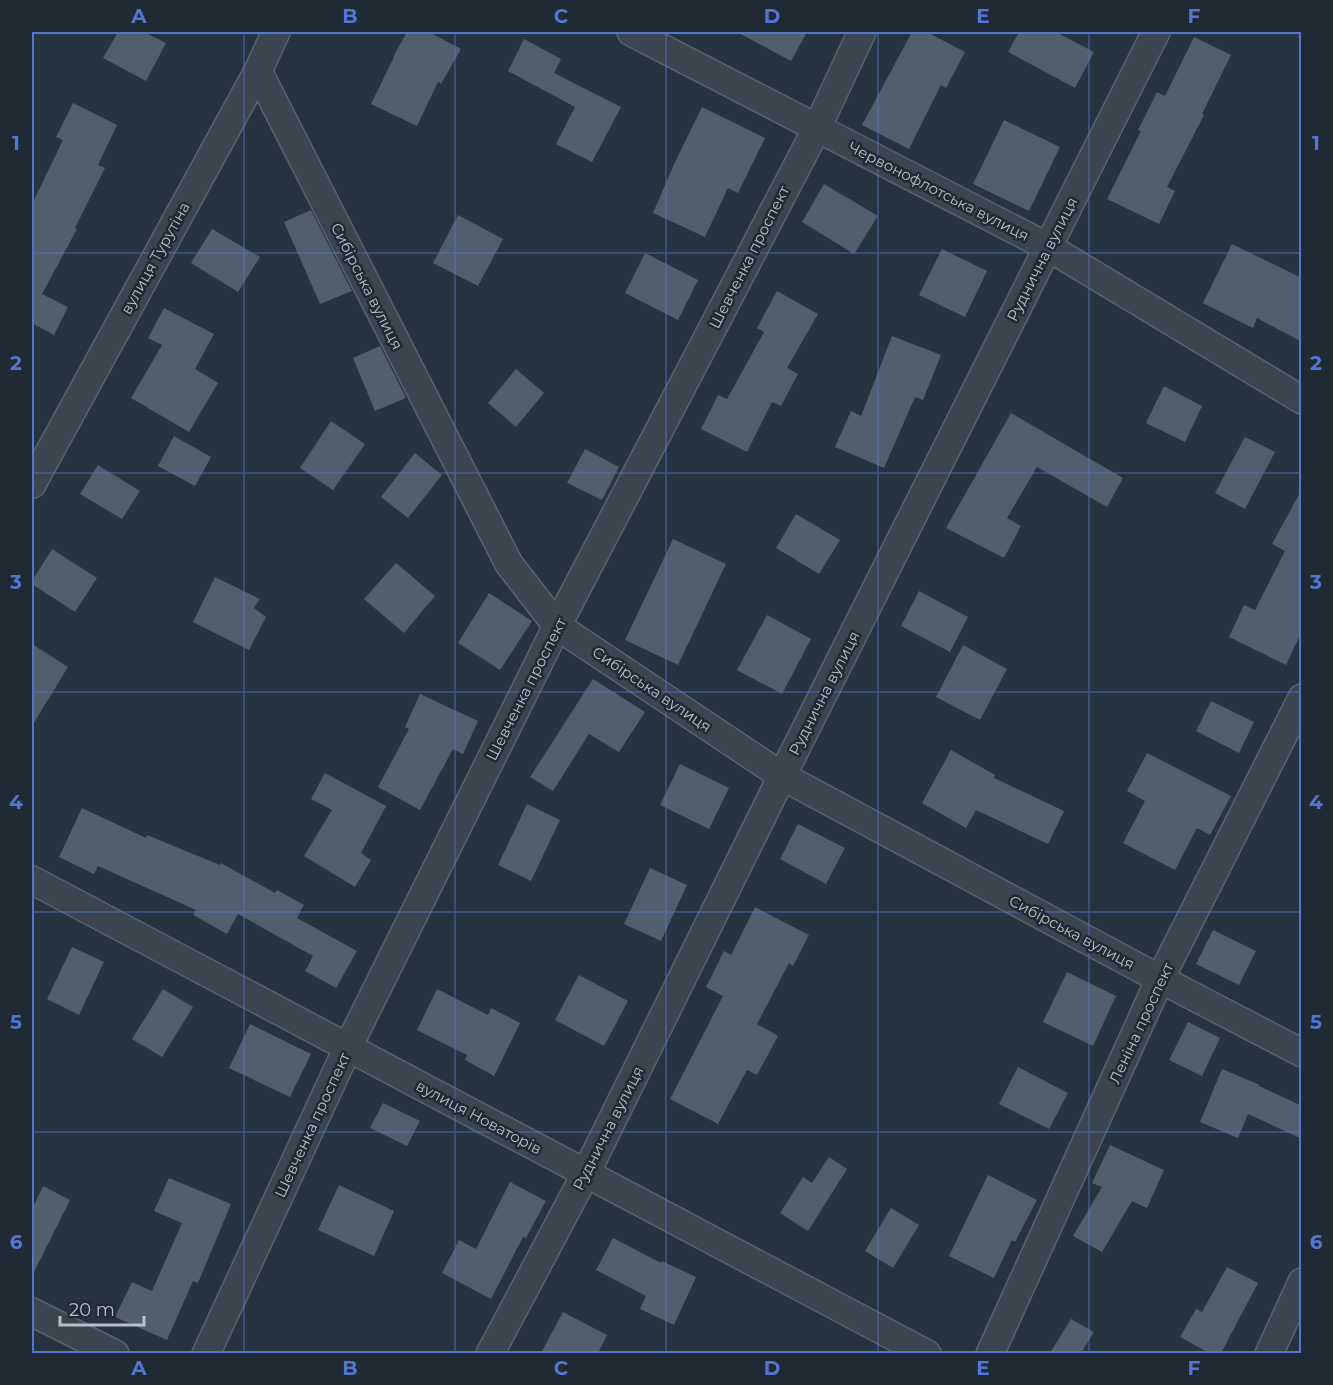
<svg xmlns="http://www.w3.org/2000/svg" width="1333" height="1385" font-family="Montserrat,sans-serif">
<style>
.building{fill:#515e6d}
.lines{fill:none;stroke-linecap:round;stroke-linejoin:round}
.minor-casing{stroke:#58636d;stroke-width:30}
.minor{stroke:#3a4550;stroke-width:27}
.grid{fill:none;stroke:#5376d3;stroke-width:1.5;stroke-opacity:0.55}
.labels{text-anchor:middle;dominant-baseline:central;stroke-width:5;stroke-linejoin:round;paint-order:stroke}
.street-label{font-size:15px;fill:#b6c0ca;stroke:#1f2a35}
.neatline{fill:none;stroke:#5376d3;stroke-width:2}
.grid-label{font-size:20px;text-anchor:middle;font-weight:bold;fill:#5376d3}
</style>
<rect width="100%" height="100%" fill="#263340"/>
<g class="building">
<polygon points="118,32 144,32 166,43 146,81 103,58"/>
<polygon points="407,32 429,32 461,49 441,84 438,82 417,126 371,104 394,57 393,57"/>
<polygon points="737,32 807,32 791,61"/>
<polygon points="912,32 927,32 965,52 946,88 941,85 909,149 862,125"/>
<polygon points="1019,32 1056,32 1094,52 1075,88 1008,52"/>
<polygon points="1194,37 1231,55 1202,114 1204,115 1167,187 1175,191 1159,224 1107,199 1141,131 1138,130 1157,92 1165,96"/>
<polygon points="524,39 561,59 554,73 621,107 592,162 556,144 575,107 508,71"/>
<polygon points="73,103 117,125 98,165 105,168 75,228 77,229 42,294 68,307 54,335 32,323 32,204 63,140 56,137"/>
<polygon points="702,107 765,138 738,193 728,188 705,237 653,213 675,162"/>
<polygon points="1004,120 1060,147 1029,211 973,184"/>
<polygon points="824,184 878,216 854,254 802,222"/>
<polygon points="311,210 352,291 320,304 284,222"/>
<polygon points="458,215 503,239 478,286 433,263"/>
<polygon points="212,229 260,257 238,292 191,263"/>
<polygon points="1232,244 1302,278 1302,342 1257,318 1253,328 1203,303"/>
<polygon points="942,249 987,271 965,317 919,295"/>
<polygon points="645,253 698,280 678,320 625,293"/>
<polygon points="777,291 818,314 787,368 798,374 781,406 772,402 747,452 701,429 718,395 727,399 764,332 757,328"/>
<polygon points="164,308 214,334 195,369 218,383 189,432 131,398 162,345 148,338"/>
<polygon points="892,336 941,355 923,400 915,397 884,468 835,447 851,411 861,416"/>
<polygon points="380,346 406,398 375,411 353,358"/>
<polygon points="516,369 544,393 516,427 488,403"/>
<polygon points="1164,386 1202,406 1185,442 1146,423"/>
<polygon points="1011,413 1123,478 1107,507 1037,467 1007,518 1021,526 1004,558 946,528"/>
<polygon points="331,421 365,444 333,490 300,468"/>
<polygon points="174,436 211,457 195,486 158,466"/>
<polygon points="1245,437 1275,452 1245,509 1215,493"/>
<polygon points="585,449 619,467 602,500 567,483"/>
<polygon points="415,453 442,475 408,518 381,497"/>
<polygon points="98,465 140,491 122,519 80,494"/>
<polygon points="1302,489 1302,631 1286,665 1229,637 1244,605 1255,610 1285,551 1272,544"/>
<polygon points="796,514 840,540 819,574 776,548"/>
<polygon points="673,539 726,564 678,665 625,640"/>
<polygon points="52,549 97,578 75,612 32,584 32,581"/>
<polygon points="396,563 435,596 404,633 364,599"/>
<polygon points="215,577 260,599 254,608 266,617 249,650 193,622"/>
<polygon points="919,591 968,617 950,652 901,626"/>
<polygon points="489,593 532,621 500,670 458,643"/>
<polygon points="767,615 811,639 782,694 737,670"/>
<polygon points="32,644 68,667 32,726"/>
<polygon points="963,645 1007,669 980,720 936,697"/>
<polygon points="593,679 645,712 619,752 589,734 553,791 530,777"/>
<polygon points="420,694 478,721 463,754 453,749 420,810 378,787 409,729 405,727"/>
<polygon points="1211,701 1254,722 1239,753 1196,731"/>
<polygon points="951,750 995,775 994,778 1064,811 1048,844 976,810 966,828 922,803"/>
<polygon points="1147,753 1231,796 1210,835 1197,828 1175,870 1123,843 1145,801 1127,791"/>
<polygon points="680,764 729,788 709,829 660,805"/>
<polygon points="325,773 386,806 361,853 371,860 355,887 304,856 332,810 311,799"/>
<polygon points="527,804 560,820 531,881 498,865"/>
<polygon points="82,808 146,838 147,835 220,865 221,863 275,893 277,890 304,905 297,918 357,951 336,988 305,971 313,956 238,914 227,934 193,915 196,910 98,866 94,874 59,857"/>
<polygon points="798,824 845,848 826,884 780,859"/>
<polygon points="650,868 687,885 661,941 624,924"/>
<polygon points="755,907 809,935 793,966 789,963 757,1024 778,1036 757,1075 747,1070 718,1124 670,1099 723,996 706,987 724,951 731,955"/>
<polygon points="1213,930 1256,951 1239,985 1196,964"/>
<polygon points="72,947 104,962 79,1015 47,999"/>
<polygon points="1067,972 1116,996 1093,1046 1043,1022"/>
<polygon points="579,975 628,1001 604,1046 555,1020"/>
<polygon points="163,989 193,1007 162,1057 132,1039"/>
<polygon points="437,989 488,1015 491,1008 520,1023 494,1076 465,1060 467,1055 417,1030"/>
<polygon points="1188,1022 1220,1038 1202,1076 1169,1060"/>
<polygon points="250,1024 311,1054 290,1097 229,1068"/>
<polygon points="1018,1067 1068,1093 1049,1129 999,1104"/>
<polygon points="1222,1069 1260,1085 1259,1086 1302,1106 1302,1139 1248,1114 1238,1138 1200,1122"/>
<polygon points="383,1103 420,1121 407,1146 370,1128"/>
<polygon points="1110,1145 1164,1170 1147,1208 1132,1201 1102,1252 1073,1236 1102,1187 1092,1183"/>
<polygon points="829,1157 847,1169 808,1231 780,1213 803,1177 812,1183"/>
<polygon points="988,1175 1037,1200 1015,1242 1012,1240 994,1278 949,1256"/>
<polygon points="169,1178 231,1204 198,1283 193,1281 167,1340 115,1317 132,1282 152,1291 182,1223 154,1211"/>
<polygon points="510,1182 546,1201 526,1238 523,1237 491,1299 442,1273 459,1240 476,1249"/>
<polygon points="339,1185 394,1211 374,1256 318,1230"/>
<polygon points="43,1186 70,1200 32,1276 32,1209"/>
<polygon points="891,1208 919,1225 893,1268 865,1251"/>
<polygon points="613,1238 661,1263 662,1261 696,1277 674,1325 640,1309 646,1296 596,1270"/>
<polygon points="1227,1267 1258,1283 1221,1353 1209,1353 1180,1337 1196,1309 1202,1312"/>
<polygon points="563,1312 607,1335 598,1353 541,1353"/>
<polygon points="1071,1319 1094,1332 1081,1353 1050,1353"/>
</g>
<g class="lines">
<defs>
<g id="minor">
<polyline points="631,32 1048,247 1302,400"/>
<polyline points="258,71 509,564 557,626 782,776 1160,979 1302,1053"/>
<polyline points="32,484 258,71 276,32"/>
<polyline points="32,880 927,1354"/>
<polyline points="32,1312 115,1354"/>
<polyline points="206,1354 348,1047 557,626 817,128 862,32"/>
<polyline points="490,1354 586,1173 782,776 1156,32"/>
<polyline points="990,1354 1160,979 1302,698"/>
<polyline points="1269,1354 1302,1282"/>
</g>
</defs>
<use href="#minor" class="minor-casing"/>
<use href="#minor" class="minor"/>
</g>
<path class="grid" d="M244,32V1354M455,32V1354M666,32V1354M878,32V1354M1089,32V1354M32,253H1302M32,473H1302M32,692H1302M32,912H1302M32,1132H1302"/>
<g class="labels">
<g class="street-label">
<text transform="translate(939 191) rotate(27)">Червонофлотська вулиця</text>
<text transform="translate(749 257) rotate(-63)">Шевченка проспект</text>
<text transform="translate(155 258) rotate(-61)">вулиця Турутіна</text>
<text transform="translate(1042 259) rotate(-63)">Руднична вулиця</text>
<text transform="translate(367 286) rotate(63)">Сибірська вулиця</text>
<text transform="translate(526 689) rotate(-63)">Шевченка проспект</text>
<text transform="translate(652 689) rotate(34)">Сибірська вулиця</text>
<text transform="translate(824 693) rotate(-63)">Руднична вулиця</text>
<text transform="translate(1072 932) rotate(28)">Сибірська вулиця</text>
<text transform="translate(1141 1023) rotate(-65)">Леніна проспект</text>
<text transform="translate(479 1117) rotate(28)">вулиця Новаторів</text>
<text transform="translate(312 1125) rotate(-65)">Шевченка проспект</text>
<text transform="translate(608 1128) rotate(-63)">Руднична вулиця</text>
</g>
</g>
<rect width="1333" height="1385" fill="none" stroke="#1f2a35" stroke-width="66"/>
<path d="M60 1316v9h84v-9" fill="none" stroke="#b6c0ca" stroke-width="3"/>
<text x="69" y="1316" font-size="18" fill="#b6c0ca" stroke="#1f2a35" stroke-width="4.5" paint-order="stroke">20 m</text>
<rect x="33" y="33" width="1267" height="1319" class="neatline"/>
<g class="grid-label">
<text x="139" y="23">A</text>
<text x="350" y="23">B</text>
<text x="561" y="23">C</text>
<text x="772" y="23">D</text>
<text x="983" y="23">E</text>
<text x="1194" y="23">F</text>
<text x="16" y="150">1</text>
<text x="1316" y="150">1</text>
<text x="16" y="370">2</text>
<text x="1316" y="370">2</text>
<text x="16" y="589">3</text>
<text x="1316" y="589">3</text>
<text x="16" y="809">4</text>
<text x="1316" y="809">4</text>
<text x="16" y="1029">5</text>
<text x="1316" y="1029">5</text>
<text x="16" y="1249">6</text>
<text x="1316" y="1249">6</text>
<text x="139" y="1375">A</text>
<text x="350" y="1375">B</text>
<text x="561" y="1375">C</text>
<text x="772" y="1375">D</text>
<text x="983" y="1375">E</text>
<text x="1194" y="1375">F</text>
</g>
</svg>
